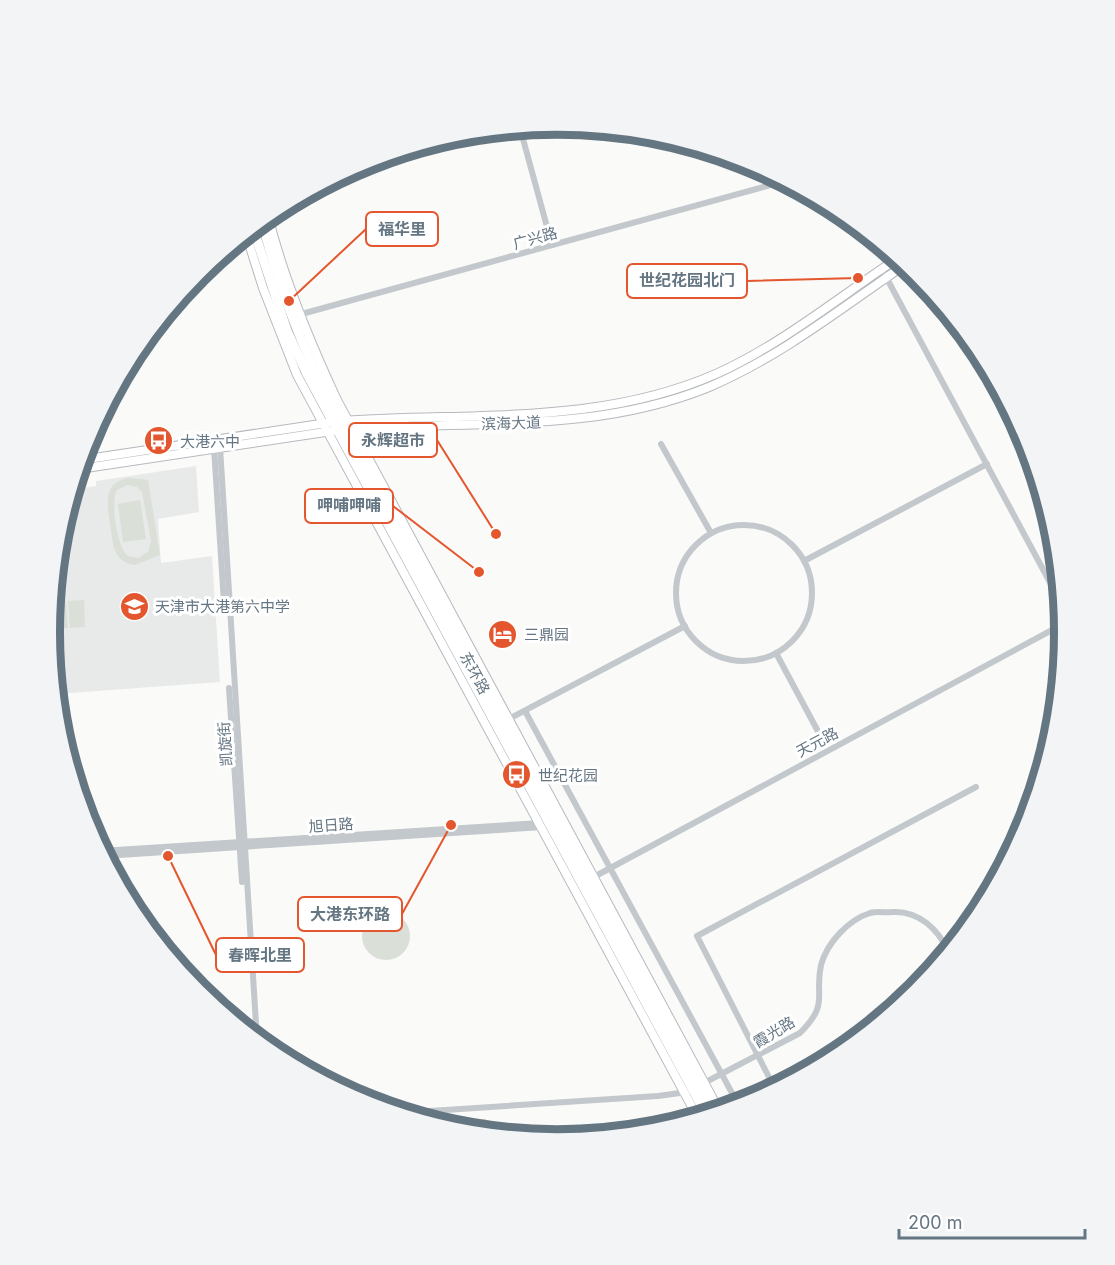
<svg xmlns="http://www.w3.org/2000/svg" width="1115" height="1265" font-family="Inter,'Noto Sans SC',sans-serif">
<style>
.built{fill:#e8e9e9}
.green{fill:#dadfd7;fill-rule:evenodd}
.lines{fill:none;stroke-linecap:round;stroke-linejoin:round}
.major-casing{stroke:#b5babe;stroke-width:10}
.highway-casing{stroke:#b4b9bd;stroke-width:12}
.minor{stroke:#c3c8cc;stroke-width:6}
.major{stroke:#fff;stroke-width:8}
.highway{stroke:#fff;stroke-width:9}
.labels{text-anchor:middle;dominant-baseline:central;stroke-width:6;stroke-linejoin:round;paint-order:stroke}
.street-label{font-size:15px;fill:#657683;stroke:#fff}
.poi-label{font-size:15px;fill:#657683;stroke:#fff;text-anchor:start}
.rim{fill:none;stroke:#657683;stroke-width:8}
.leader{fill:none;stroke:#e4572e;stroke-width:2}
.callout-dot{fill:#e4572e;stroke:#fff;stroke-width:2}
.callout{fill:#fff;stroke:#e4572e;stroke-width:2}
.callout-label{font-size:16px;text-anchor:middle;font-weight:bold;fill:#657683}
</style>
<rect width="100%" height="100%" fill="#fafaf8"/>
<polygon class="built" points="196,466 199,512 158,519 161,563 212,556 220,682 56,694 50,632 59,533 72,490 96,486 96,481"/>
<g class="green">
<path d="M131,478L148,480L160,555L135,565C128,564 123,562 118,556C112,547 112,535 110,524C107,504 103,480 131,478ZM127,485L137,487L142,492L151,541L148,552L138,558L128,556C117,548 110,501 117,490Z"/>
<polygon points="140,500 146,539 123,542 118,504"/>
<polygon points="84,600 85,627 70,628 68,601"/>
<polygon points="66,601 68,628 53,629 53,602"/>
<circle cx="386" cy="936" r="24"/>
<polygon points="486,1119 487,1134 462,1131 461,1121"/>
</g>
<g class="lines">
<defs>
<g id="major">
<path d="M268,216C284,280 309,340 337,400L720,1112"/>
<polyline points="246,234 263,288 297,375 698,1118"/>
<path d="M345,421C470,412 600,426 718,373C782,344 839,297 898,258"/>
<path d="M350,429C471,420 594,434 709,387C780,357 843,307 906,264"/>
<polyline points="81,460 327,423"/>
<polyline points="79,469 332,431"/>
</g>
<g id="highway">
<path d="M262,221C278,285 301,344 330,403L714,1113"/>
<polyline points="253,228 287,331 307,374 707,1116"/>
</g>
</defs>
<use href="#major" class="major-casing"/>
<use href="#highway" class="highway-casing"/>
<g class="minor">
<polyline points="520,128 552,245"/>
<polyline points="885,275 1060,601"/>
<polyline points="298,315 785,181"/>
<polyline points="661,444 711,533"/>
<polyline points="220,447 257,1040"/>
<polyline points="214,448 224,603"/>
<circle cx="744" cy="593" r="68"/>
<polyline points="804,561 987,464"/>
<polyline points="776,653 821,737"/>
<polyline points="229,688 242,882"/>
<polyline points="525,711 739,1106"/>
<polyline points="505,721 685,626"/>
<polyline points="101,851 540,823"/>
<polyline points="104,856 543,827"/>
<polyline points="590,879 1065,623"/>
<path d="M702,1084L800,1033C830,1003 814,997 821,965C827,943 848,920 870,913C877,911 886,913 893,912C920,911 938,930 949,952"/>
<polyline points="775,1089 697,936 976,787"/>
<polyline points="399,1113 658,1096 687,1092"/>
</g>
<use href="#major" class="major"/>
<use href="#highway" class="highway"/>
</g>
<defs>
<symbol id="bus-disc" viewBox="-11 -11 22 22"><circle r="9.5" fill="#e4572e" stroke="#fff"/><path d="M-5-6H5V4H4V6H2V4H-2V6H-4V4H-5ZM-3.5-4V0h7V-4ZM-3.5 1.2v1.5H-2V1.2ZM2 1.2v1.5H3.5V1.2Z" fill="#fff"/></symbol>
<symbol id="school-disc" viewBox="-11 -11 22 22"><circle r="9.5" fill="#e4572e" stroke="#fff"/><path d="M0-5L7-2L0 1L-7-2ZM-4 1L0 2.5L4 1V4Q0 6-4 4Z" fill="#fff"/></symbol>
<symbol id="hotel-disc" viewBox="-11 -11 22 22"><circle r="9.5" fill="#e4572e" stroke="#fff"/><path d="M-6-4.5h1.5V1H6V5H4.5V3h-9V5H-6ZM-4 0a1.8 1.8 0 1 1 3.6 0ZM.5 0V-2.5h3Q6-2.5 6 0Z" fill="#fff"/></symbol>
</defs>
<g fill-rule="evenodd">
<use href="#bus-disc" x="142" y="424" width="33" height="33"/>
<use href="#school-disc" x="118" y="590" width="33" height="33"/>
<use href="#hotel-disc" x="486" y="618" width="33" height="33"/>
<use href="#bus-disc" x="500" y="758" width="33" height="33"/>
</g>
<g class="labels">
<g class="street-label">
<text transform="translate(535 238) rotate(-15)">广兴路</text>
<text transform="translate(511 423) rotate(-2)">滨海大道</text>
<text transform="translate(475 673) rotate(62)">东环路</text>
<text transform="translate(817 742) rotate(-28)">天元路</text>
<text transform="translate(225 744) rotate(-94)">凯旋街</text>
<text transform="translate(331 825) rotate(-4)">旭日路</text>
<text transform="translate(774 1032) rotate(-31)">霞光路</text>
</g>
<g class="poi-label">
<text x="180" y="441">大港六中</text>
<text x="155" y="606">天津市大港第六中学</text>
<text x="524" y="634">三鼎园</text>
<text x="538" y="775">世纪花园</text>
</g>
</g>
<path d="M0 0H1115V1265H0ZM60 632a497 497 0 1 1 994 0a497 497 0 1 1-994 0Z" fill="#f3f4f5" fill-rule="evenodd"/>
<path class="rim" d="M60 632a497 497 0 1 1 994 0a497 497 0 1 1-994 0Z"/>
<path class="leader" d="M289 301L366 229M858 278L747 281M496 534L437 440M479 572L393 506M451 825L402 914M168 856L216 955"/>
<g class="callout-dot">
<circle cx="289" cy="301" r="6"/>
<circle cx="858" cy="278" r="6"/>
<circle cx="496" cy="534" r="6"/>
<circle cx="479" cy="572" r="6"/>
<circle cx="451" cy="825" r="6"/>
<circle cx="168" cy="856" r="6"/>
</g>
<g class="callout">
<rect x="366" y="212" width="72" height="34" rx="6"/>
<rect x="627" y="264" width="120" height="34" rx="6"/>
<rect x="349" y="423" width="88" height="34" rx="6"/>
<rect x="305" y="489" width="88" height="34" rx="6"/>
<rect x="298" y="897" width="104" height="34" rx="6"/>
<rect x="216" y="938" width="88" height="34" rx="6"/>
</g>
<g class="callout-label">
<text x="402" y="235">福华里</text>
<text x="687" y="286">世纪花园北门</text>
<text x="393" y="446">永辉超市</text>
<text x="349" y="511">呷哺呷哺</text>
<text x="350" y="920">大港东环路</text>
<text x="260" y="961">春晖北里</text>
</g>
<path d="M899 1229v9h186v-9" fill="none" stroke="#657683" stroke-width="3"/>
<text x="908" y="1229" font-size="18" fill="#657683" stroke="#ffffff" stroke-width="4.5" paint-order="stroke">200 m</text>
</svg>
